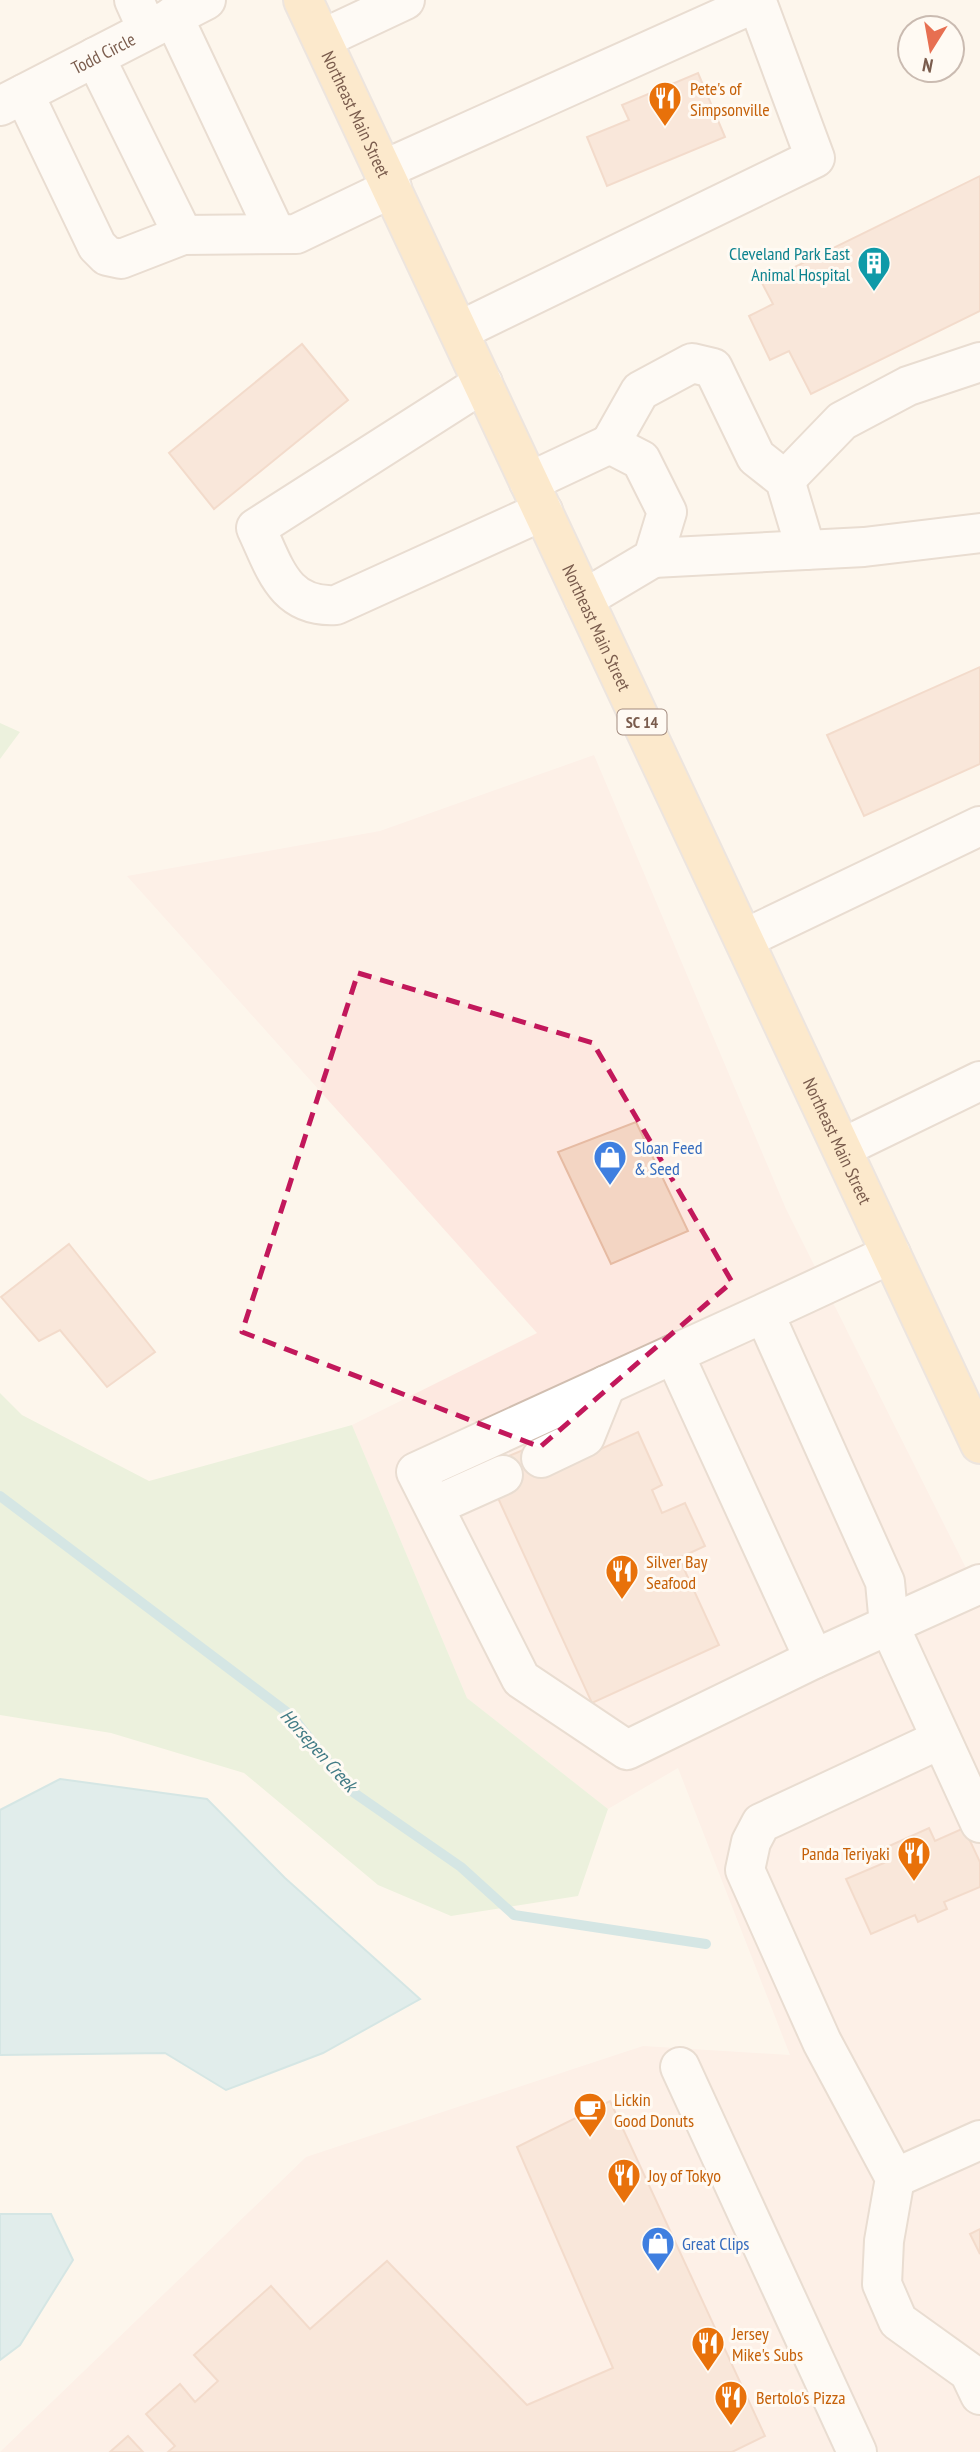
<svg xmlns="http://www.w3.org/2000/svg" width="980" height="2452" font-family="'PT Sans Narrow',sans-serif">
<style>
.commercial{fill:#fde8e0}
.green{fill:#d8ecc9}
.water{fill:#bfe3e8;stroke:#a5d3da;stroke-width:2}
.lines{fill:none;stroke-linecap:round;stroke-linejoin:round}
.stream{stroke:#a5d3da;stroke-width:10}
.building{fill:#f3d5c3;stroke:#e6bba3;stroke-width:2}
.minor-casing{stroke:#d1beb0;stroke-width:42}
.major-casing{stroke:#dad1cd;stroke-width:42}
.minor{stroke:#fff;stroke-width:38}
.major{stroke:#fbd9a5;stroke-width:38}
.marked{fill:none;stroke:#c2185b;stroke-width:5;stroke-dasharray:14 9;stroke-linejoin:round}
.labels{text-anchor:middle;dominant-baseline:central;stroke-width:6;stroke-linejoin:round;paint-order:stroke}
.shield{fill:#fffaf3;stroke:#a28b7f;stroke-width:2}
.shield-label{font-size:16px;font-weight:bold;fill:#7a5c4d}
.street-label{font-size:18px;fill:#7a5c4d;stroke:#fffaf3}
.food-label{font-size:18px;fill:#c56008;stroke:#fffaf3;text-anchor:start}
.culture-label{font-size:18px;fill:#0d838f;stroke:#fffaf3;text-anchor:end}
.shop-label{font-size:18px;fill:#366cbe;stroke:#fffaf3;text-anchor:start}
.water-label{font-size:19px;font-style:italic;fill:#437c86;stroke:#fffaf3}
</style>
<rect width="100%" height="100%" fill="#fdf6ec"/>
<polygon class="commercial" points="594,755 786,1209 980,1596 980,2452 0,2452 306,2157 643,2046 790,2055 678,1768 608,1809 467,1698 352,1425 537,1333 127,876 380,831"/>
<g class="green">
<polygon points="0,723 20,732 0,759"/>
<polygon points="0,1393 22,1415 149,1481 352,1425 467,1698 608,1809 578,1896 451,1916 378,1885 244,1773 111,1733 0,1715"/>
</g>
<g class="water">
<polygon points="60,1779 207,1799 285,1878 420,1999 323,2053 226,2090 165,2053 0,2055 0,1810"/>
<polygon points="0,2214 51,2214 73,2260 20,2345 0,2360"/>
</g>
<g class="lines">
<polyline class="stream" points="0,1496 292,1716 350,1790 461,1867 514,1915 706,1944"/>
</g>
<g class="building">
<polygon points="698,73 725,137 607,186 587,137 629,120 622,105"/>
<polygon points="980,176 980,311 811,394 789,351 770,360 749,316 773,304 762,283"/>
<polygon points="302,344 348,400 214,509 169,453"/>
<polygon points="980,667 980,764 864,816 827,735"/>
<polygon points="636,1122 688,1231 611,1264 558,1152"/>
<polygon points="69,1244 155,1352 107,1387 60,1330 39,1341 1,1297"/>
<polygon points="638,1432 662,1485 652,1490 662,1513 685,1503 705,1546 679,1558 719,1645 592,1703 498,1498 497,1461 535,1445 548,1473"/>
<polygon points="929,1828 935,1841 964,1828 980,1862 980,1887 944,1902 947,1909 918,1922 915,1915 871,1934 846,1879 884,1863 878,1851"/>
<polygon points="610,2101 765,2436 732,2452 168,2452 175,2446 146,2414 180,2384 195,2402 218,2381 194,2355 271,2286 310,2329 387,2261 527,2405 613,2368 517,2147"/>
<polygon points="980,2229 980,2254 970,2234"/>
<polygon points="128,2436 143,2452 110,2452"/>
</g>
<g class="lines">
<defs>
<g id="minor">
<polyline points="134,0 147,29"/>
<polyline points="173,16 276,234"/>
<polyline points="322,39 405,0"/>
<polyline points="95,57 183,235"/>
<polyline points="24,94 97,246 107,256 121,259 183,235 296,234 392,188"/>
<path id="s1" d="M0,106L206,0"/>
<polyline points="383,170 757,2 815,158 459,331"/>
<path d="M483,383L256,528C275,568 284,608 336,605L543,511"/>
<polyline points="610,444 640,391 692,363 713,368 756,457 785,480 806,550"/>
<polyline points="785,480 842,421 908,386 980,362"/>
<polyline points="529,482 610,444 641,460 667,512 653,558 584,599"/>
<polyline points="653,558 864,547 980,533"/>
<polyline points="744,939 980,826"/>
<polyline points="842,1148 980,1081"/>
<polyline points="764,1313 674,1354 814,1659 889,1625 885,1582 764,1313 891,1254"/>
<polyline points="674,1354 416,1472 521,1679 627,1750 814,1659"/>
<polyline points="541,1458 585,1437 606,1385"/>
<polyline points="434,1506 503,1475"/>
<polyline points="980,1584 889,1625 980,1823"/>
<polyline points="941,1739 761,1823 751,1842 745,1870 822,2042 895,2178 884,2241 882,2284 898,2321 969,2372 980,2395"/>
<polyline points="680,2067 857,2452"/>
<polyline points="895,2178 980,2140"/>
</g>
<g id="major">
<path id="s2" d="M303,0L980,1444"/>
</g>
</defs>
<use href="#minor" class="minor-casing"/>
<use href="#major" class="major-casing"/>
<use href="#minor" class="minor"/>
<use href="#major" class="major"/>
</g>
<path d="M0 0H980V2452H0ZM358,973L593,1043L732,1282L540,1447L242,1332Z" fill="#fdf6ec" fill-opacity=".55" fill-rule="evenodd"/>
<path class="marked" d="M358,973L593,1043L732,1282L540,1447L242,1332Z"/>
<defs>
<symbol id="restaurant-pin" viewBox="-11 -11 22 30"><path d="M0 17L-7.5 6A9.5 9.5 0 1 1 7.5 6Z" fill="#e8710a" stroke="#fffaf3"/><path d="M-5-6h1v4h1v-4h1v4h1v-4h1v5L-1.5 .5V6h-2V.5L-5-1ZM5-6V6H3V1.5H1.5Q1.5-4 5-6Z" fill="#fff"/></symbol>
<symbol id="building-pin" viewBox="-11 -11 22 30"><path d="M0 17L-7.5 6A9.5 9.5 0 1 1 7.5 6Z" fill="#0f9aa8" stroke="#fffaf3"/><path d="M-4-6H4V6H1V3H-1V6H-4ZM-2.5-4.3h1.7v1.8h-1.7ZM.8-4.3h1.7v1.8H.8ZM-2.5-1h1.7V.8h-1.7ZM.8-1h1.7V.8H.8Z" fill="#fff"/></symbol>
<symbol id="shop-pin" viewBox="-11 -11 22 30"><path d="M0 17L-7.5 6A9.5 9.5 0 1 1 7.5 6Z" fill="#3f7fe0" stroke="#fffaf3"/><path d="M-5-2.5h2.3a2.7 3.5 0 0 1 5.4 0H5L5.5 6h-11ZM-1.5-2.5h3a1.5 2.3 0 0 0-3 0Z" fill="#fff"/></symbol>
<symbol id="cafe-pin" viewBox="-11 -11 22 30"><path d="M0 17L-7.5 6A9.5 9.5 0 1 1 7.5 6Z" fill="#e8710a" stroke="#fffaf3"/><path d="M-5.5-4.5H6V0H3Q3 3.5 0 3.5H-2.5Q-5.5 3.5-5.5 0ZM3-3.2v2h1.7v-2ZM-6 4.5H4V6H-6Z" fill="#fff"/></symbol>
</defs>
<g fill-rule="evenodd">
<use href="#restaurant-pin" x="646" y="79" width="38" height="52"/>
<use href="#building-pin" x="855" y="244" width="38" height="52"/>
<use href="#shop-pin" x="591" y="1138" width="38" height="52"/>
<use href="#restaurant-pin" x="603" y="1552" width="38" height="52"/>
<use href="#restaurant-pin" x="895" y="1834" width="38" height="52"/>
<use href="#cafe-pin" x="571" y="2090" width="38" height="52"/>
<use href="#restaurant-pin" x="605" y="2156" width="38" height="52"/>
<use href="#shop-pin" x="639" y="2224" width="38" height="52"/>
<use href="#restaurant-pin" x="689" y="2324" width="38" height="52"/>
<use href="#restaurant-pin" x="712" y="2378" width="38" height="52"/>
</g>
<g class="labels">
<rect class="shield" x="617.5" y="709.5" width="49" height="25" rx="5"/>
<g class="shield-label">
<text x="642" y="722">SC 14</text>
</g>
<g class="street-label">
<text stroke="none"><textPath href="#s1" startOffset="116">Todd Circle</textPath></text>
<text stroke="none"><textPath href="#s2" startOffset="126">Northeast Main Street</textPath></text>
<text stroke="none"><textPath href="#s2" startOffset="693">Northeast Main Street</textPath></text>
<text stroke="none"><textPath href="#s2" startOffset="1260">Northeast Main Street</textPath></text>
</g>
<g class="food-label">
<text x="690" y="88">Pete's of<tspan x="690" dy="21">Simpsonville</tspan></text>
<text x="646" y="1561">Silver Bay<tspan x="646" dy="21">Seafood</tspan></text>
<text x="890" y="1853" text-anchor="end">Panda Teriyaki</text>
<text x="614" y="2099">Lickin<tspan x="614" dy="21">Good Donuts</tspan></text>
<text x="648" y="2175">Joy of Tokyo</text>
<text x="732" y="2333">Jersey<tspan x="732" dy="21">Mike's Subs</tspan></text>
<text x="756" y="2397">Bertolo's Pizza</text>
</g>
<g class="culture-label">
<text x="850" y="253">Cleveland Park East<tspan x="850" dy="21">Animal Hospital</tspan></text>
</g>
<g class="shop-label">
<text x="634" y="1147">Sloan Feed<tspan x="634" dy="21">&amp; Seed</tspan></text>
<text x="682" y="2243">Great Clips</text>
</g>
<g class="water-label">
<text transform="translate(319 1750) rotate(48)">Horsepen Creek</text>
</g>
</g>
<g transform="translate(931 49) rotate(191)"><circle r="33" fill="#fffaf3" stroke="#cabbb1" stroke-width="2"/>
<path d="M0-5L12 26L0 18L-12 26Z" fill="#e76f51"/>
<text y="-10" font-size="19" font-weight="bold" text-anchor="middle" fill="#7a5c4d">N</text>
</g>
</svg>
